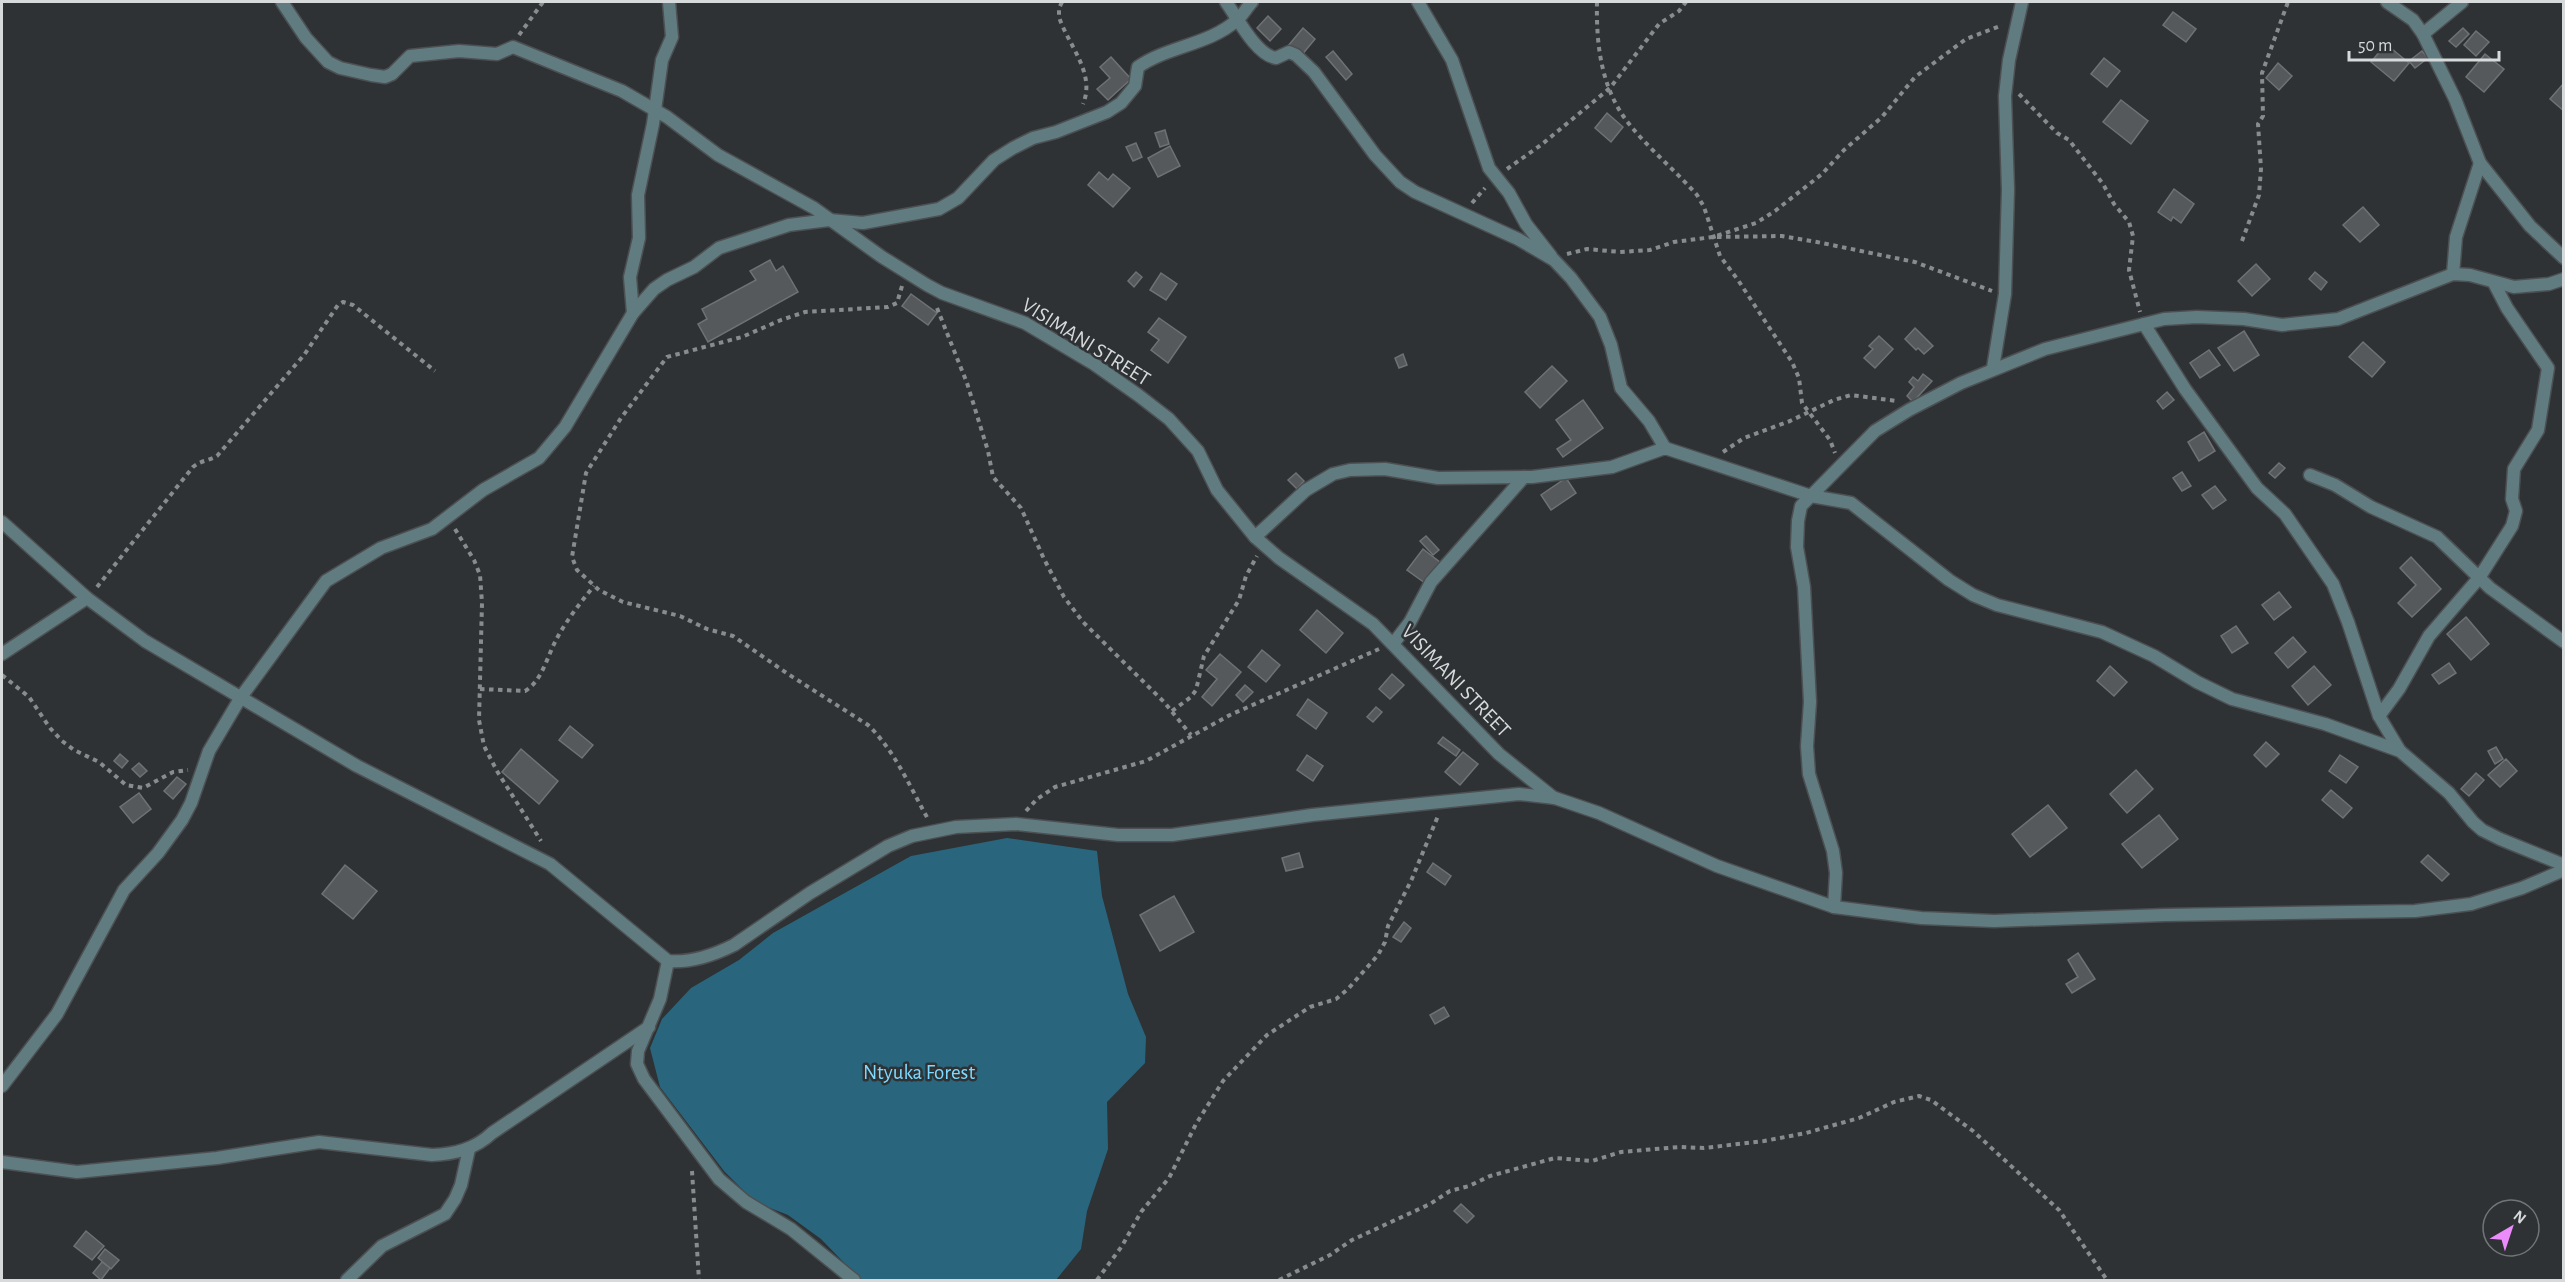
<svg xmlns="http://www.w3.org/2000/svg" width="2565" height="1282" font-family="'Alegreya Sans',sans-serif">
<style>
.forest{fill:#29667d}
.building{fill:#56595c;stroke:#6e7275;stroke-width:1.5}
.lines{fill:none;stroke-linecap:round;stroke-linejoin:round}
.minor-casing{stroke:#4c5052;stroke-width:15}
.path{stroke:#898c8e;stroke-width:4;stroke-dasharray:4.5 4.5;stroke-linecap:butt}
.minor{stroke:#617c80;stroke-width:12}
.labels{text-anchor:middle;dominant-baseline:central;stroke-width:5;stroke-linejoin:round;paint-order:stroke}
.street-label{font-size:21px;fill:#d7dadb;stroke:#2e3234}
.park-label{font-size:21px;fill:#7ddafe;stroke:#2e3234}
</style>
<rect width="100%" height="100%" fill="#2e3234"/>
<polygon class="forest" points="1007,838 1097,851 1102,896 1128,994 1146,1037 1145,1063 1107,1102 1108,1149 1087,1211 1081,1249 1056,1280 861,1280 821,1239 788,1215 755,1202 724,1171 660,1087 650,1048 662,1019 691,988 739,960 773,933 911,856"/>
<g class="building">
<polygon points="2173,12 2196,29 2186,42 2163,25"/>
<polygon points="1268,16 1281,29 1270,41 1257,28"/>
<polygon points="1303,28 1315,39 1301,56 1288,46"/>
<polygon points="2463,28 2469,34 2456,47 2449,41"/>
<polygon points="2476,31 2489,42 2476,56 2464,45"/>
<polygon points="2386,44 2409,63 2394,81 2371,62"/>
<polygon points="1333,51 1352,74 1346,80 1326,57"/>
<polygon points="2422,51 2428,58 2415,68 2409,61"/>
<polygon points="2485,54 2504,69 2484,92 2466,77"/>
<polygon points="1111,57 1131,79 1108,100 1097,89 1110,78 1100,67"/>
<polygon points="2104,58 2120,71 2107,87 2091,74"/>
<polygon points="2278,63 2292,76 2279,90 2266,78"/>
<polygon points="2563,84 2564,85 2564,111 2550,99"/>
<polygon points="2121,100 2148,121 2131,144 2103,122"/>
<polygon points="1607,113 1623,127 1611,142 1595,128"/>
<polygon points="1165,130 1169,144 1160,147 1155,133"/>
<polygon points="1136,143 1142,157 1133,161 1126,147"/>
<polygon points="1170,146 1180,166 1158,177 1148,158"/>
<polygon points="1099,172 1108,180 1113,174 1130,188 1113,207 1088,185"/>
<polygon points="2174,189 2194,204 2181,223 2173,217 2171,221 2158,212"/>
<polygon points="2363,207 2379,225 2360,242 2343,225"/>
<polygon points="770,260 776,271 783,266 798,292 708,342 698,324 707,319 702,309 756,280 750,271"/>
<polygon points="2256,264 2270,279 2252,296 2238,281"/>
<polygon points="1136,272 1142,277 1134,287 1128,281"/>
<polygon points="2315,272 2327,282 2321,290 2309,279"/>
<polygon points="1161,273 1177,284 1166,300 1150,290"/>
<polygon points="911,294 937,313 928,325 902,306"/>
<polygon points="1159,318 1186,337 1168,363 1151,350 1159,340 1148,332"/>
<polygon points="1915,328 1933,346 1924,354 1918,348 1916,350 1905,339"/>
<polygon points="2244,331 2259,355 2234,371 2218,348"/>
<polygon points="1879,336 1893,349 1875,368 1864,358 1873,349 1869,346"/>
<polygon points="2363,342 2385,362 2372,377 2349,357"/>
<polygon points="2209,350 2220,365 2200,378 2190,363"/>
<polygon points="1403,354 1407,365 1399,368 1395,358"/>
<polygon points="1552,366 1567,381 1540,408 1525,392"/>
<polygon points="1923,374 1932,381 1913,402 1907,396 1914,387 1909,382 1913,377 1918,381"/>
<polygon points="2167,392 2174,400 2163,409 2157,401"/>
<polygon points="1583,400 1603,428 1563,457 1557,449 1571,440 1556,420"/>
<polygon points="2204,432 2215,451 2199,461 2188,442"/>
<polygon points="2279,463 2285,468 2275,478 2269,473"/>
<polygon points="2182,472 2191,486 2182,491 2173,478"/>
<polygon points="1296,473 1304,481 1297,489 1288,480"/>
<polygon points="1566,478 1576,493 1551,510 1541,495"/>
<polygon points="2215,486 2226,500 2213,509 2202,495"/>
<polygon points="1426,536 1439,550 1433,555 1420,541"/>
<polygon points="1423,549 1441,563 1425,583 1407,570"/>
<polygon points="2411,557 2441,589 2412,617 2398,603 2416,585 2400,568"/>
<polygon points="2279,592 2291,607 2274,620 2262,605"/>
<polygon points="1317,610 1343,633 1326,653 1300,630"/>
<polygon points="2466,617 2489,644 2471,660 2447,634"/>
<polygon points="2236,626 2248,643 2232,653 2221,636"/>
<polygon points="2293,637 2306,652 2288,668 2275,653"/>
<polygon points="1262,650 1280,665 1266,682 1248,667"/>
<polygon points="1220,654 1241,672 1212,706 1202,697 1217,679 1206,670"/>
<polygon points="2449,663 2456,673 2439,684 2432,675"/>
<polygon points="2110,666 2127,682 2114,696 2097,681"/>
<polygon points="2314,666 2331,685 2308,705 2292,686"/>
<polygon points="1392,674 1404,685 1390,699 1379,689"/>
<polygon points="1245,685 1253,692 1243,702 1236,695"/>
<polygon points="1308,699 1327,713 1316,729 1297,715"/>
<polygon points="1376,707 1382,712 1373,722 1367,717"/>
<polygon points="570,726 593,745 582,758 559,740"/>
<polygon points="1443,737 1460,750 1456,756 1438,743"/>
<polygon points="2266,742 2279,754 2266,767 2254,755"/>
<polygon points="2496,747 2503,759 2495,764 2488,751"/>
<polygon points="521,749 558,781 539,804 502,772"/>
<polygon points="1463,752 1478,764 1460,785 1445,772"/>
<polygon points="120,754 128,761 122,768 114,761"/>
<polygon points="1307,755 1323,766 1313,781 1297,770"/>
<polygon points="2340,755 2358,767 2346,783 2329,771"/>
<polygon points="2506,759 2517,771 2500,787 2488,775"/>
<polygon points="139,763 147,771 140,777 132,769"/>
<polygon points="2136,770 2153,789 2127,813 2110,794"/>
<polygon points="2476,773 2484,780 2469,796 2461,789"/>
<polygon points="177,777 186,784 173,799 164,791"/>
<polygon points="2331,790 2352,808 2343,818 2322,800"/>
<polygon points="139,793 151,809 133,823 120,807"/>
<polygon points="2048,805 2067,828 2030,857 2012,834"/>
<polygon points="2159,815 2178,839 2142,868 2122,844"/>
<polygon points="1299,853 1303,867 1286,871 1282,858"/>
<polygon points="2428,855 2449,874 2442,881 2421,862"/>
<polygon points="1433,863 1451,876 1445,885 1427,872"/>
<polygon points="345,865 377,891 353,919 322,894"/>
<polygon points="1174,896 1194,932 1160,951 1140,915"/>
<polygon points="1404,922 1411,928 1401,942 1393,937"/>
<polygon points="2078,953 2095,979 2072,993 2066,984 2078,977 2068,960"/>
<polygon points="1444,1007 1449,1016 1435,1024 1430,1015"/>
<polygon points="1461,1204 1474,1216 1467,1223 1454,1211"/>
<polygon points="86,1231 104,1246 92,1260 74,1246"/>
<polygon points="105,1249 119,1260 111,1269 98,1258"/>
<polygon points="102,1262 110,1268 101,1280 93,1273"/>
</g>
<g class="lines">
<defs>
<g id="minor">
<polyline points="282,2 306,38 328,62 340,68 371,75 385,77 392,74 410,56 459,51 497,54 513,47 622,91 667,117 718,155 814,208 882,257 927,285 942,293 1025,323 1094,364 1138,395 1169,419 1198,451 1217,490 1255,537 1279,558 1373,624 1499,754 1554,798"/>
<path d="M1226,2C1237,17 1256,55 1276,58L1289,52L1296,55L1314,72L1375,155L1400,182L1415,192L1518,239L1554,260L1571,278L1600,317L1611,345L1621,388L1649,421L1665,448"/>
<polyline points="1418,2 1452,60 1489,168 1509,193 1526,224 1551,256"/>
<polyline points="2387,2 2413,20 2423,34 2455,99 2480,163 2530,226 2564,258"/>
<polyline points="2423,34 2462,2"/>
<polyline points="2453,274 2456,237 2480,163"/>
<polyline points="633,313 630,277 639,238 638,195 653,124 662,60 672,37 669,2"/>
<polyline points="2144,324 2185,389 2257,488 2285,514 2333,584 2348,622 2379,716 2400,751"/>
<polyline points="1993,368 2005,294 2008,190 2005,96 2009,60 2022,2"/>
<polyline points="2310,475 2335,485 2371,507 2437,537 2490,588 2564,642"/>
<path d="M2,522L87,598L145,641L357,766L550,864L668,961C691,963 714,955 734,945L810,893L888,846L912,836L956,827L1016,824L1118,835H1172L1312,815L1519,794L1555,798L1599,813L1717,866L1834,907L1921,918L1994,921L2165,915L2415,911L2471,904L2522,888L2564,870"/>
<polyline points="1255,537 1306,490 1333,474 1350,470 1385,469 1438,478 1532,477 1612,467 1665,448 1811,496 1851,503 1949,580 1973,595 1997,605 2102,632 2154,656 2197,682 2232,699 2325,724 2400,751 2449,793 2473,822 2482,830 2500,839 2564,865"/>
<polyline points="1393,644 1410,622 1431,582 1524,477"/>
<polyline points="2,654 87,598"/>
<polyline points="2379,716 2399,689 2429,636 2479,578 2512,526 2516,511 2512,499 2514,469 2538,430 2548,368 2507,308 2494,283"/>
<polyline points="1834,907 1836,873 1833,851 1809,774 1807,746 1810,702 1804,587 1797,547 1798,521 1801,506 1875,431 1909,410 1961,383 2045,349 2164,319 2197,317 2244,319 2282,325 2338,319 2453,274 2470,275 2514,287 2549,284 2564,279"/>
<polyline points="668,961 660,999 638,1051 637,1064 644,1079 719,1179 746,1202 791,1229 854,1280"/>
<path d="M2,1086L57,1014L124,890L158,853L182,820L191,803L209,751L241,697L326,581L381,548L432,529L483,490L539,458L565,427L633,313L654,289L667,280L694,267L719,248L789,225L829,220L863,223L939,209L958,198L994,160L1013,148L1033,138L1056,132L1107,112L1121,103L1135,86L1138,67C1168,46 1209,45 1237,20C1243,15 1247,7 1252,2"/>
<path d="M2,1162L77,1172L217,1158L319,1142L432,1155C455,1154 475,1149 492,1133L649,1027"/>
<polyline points="347,1280 382,1246 445,1214 455,1199 461,1185 469,1149"/>
</g>
</defs>
<use href="#minor" class="minor-casing"/>
<g class="path">
<path d="M1062,2L1059,8V17C1068,45 1096,73 1083,104"/>
<path d="M1597,2C1596,44 1601,90 1630,125C1650,150 1676,171 1697,195L1704,207L1720,256L1738,280L1792,362L1799,378L1802,403L1830,440L1835,453"/>
<polyline points="519,35 543,2"/>
<polyline points="2019,94 2057,133 2069,140 2103,184 2114,204 2129,222 2133,236 2129,270 2140,312"/>
<polyline points="1507,169 1541,145 1610,88 1659,24 1679,11 1686,2"/>
<polyline points="1472,203 1485,188"/>
<polyline points="1717,237 1782,236 1817,242 1915,262 1992,291"/>
<polyline points="2242,241 2259,195 2261,169 2258,124 2263,116 2262,73 2288,2"/>
<polyline points="1567,254 1587,249 1620,252 1650,250 1674,242 1713,237 1756,223 1775,211 1822,174 1844,150 1882,117 1915,77 1966,39 2000,26"/>
<path d="M902,286L897,303L888,307L805,312L781,320L742,337L667,357L621,418L586,473L572,557L577,570L599,590L623,602L680,616L707,629L733,636L788,674L868,725C895,751 910,787 928,819"/>
<polyline points="937,308 967,383 988,451 993,477 1021,508 1044,559 1064,597 1083,622 1164,702 1191,735"/>
<polyline points="1723,452 1744,438 1790,421 1834,400 1851,395 1897,401"/>
<polyline points="455,529 474,560 480,575 482,603 479,720 484,746 497,771 541,841"/>
<path d="M97,587L193,467C201,460 209,461 217,456L304,355L338,305L343,302L353,305L435,371"/>
<polyline points="2,675 29,697 50,728 62,741 74,750 99,762 126,785 143,788 173,772 188,770"/>
<path d="M480,689L525,691C542,681 547,657 556,640C566,621 580,603 594,586"/>
<polyline points="1172,711 1191,697 1196,690 1204,656 1239,600 1246,576 1257,556"/>
<polyline points="1026,811 1037,799 1055,787 1146,761 1230,715 1379,649"/>
<polyline points="692,1171 699,1280"/>
<polyline points="1097,1280 1122,1246 1141,1212 1169,1178 1196,1124 1223,1081 1267,1035 1310,1007 1336,999 1348,989 1378,955 1385,942 1388,926 1411,881 1438,816"/>
<polyline points="1279,1280 1330,1255 1352,1240 1430,1204 1450,1191 1469,1186 1490,1176 1555,1158 1592,1161 1621,1152 1679,1147 1704,1148 1764,1141 1806,1133 1859,1118 1894,1102 1919,1096 1931,1100 1973,1131 2059,1210 2107,1280"/>
</g>
<use href="#minor" class="minor"/>
</g>
<g class="labels">
<g class="street-label">
<text transform="translate(1086 342) rotate(32)">VISIMANI STREET</text>
<text transform="translate(1456 681) rotate(46)">VISIMANI STREET</text>
</g>
<g class="park-label">
<text x="919" y="1072">Ntyuka Forest</text>
</g>
</g>
<rect width="2565" height="1282" fill="none" stroke="#d7dadb" stroke-width="6"/>
<g transform="translate(2511 1228) rotate(39)"><circle r="28" fill="#2e3234" stroke="#727577" stroke-width="1.5"/>
<path d="M0-4.5L10 22L0 15L-10 22Z" fill="#ec8cfb"/>
<text y="-9" font-size="16" font-weight="bold" text-anchor="middle" fill="#d7dadb">N</text>
</g>
<path d="M2349 51v9h150v-9" fill="none" stroke="#d7dadb" stroke-width="3"/>
<text x="2358" y="51" font-size="18" fill="#d7dadb" stroke="#2e3234" stroke-width="4.5" paint-order="stroke">50 m</text>
</svg>
